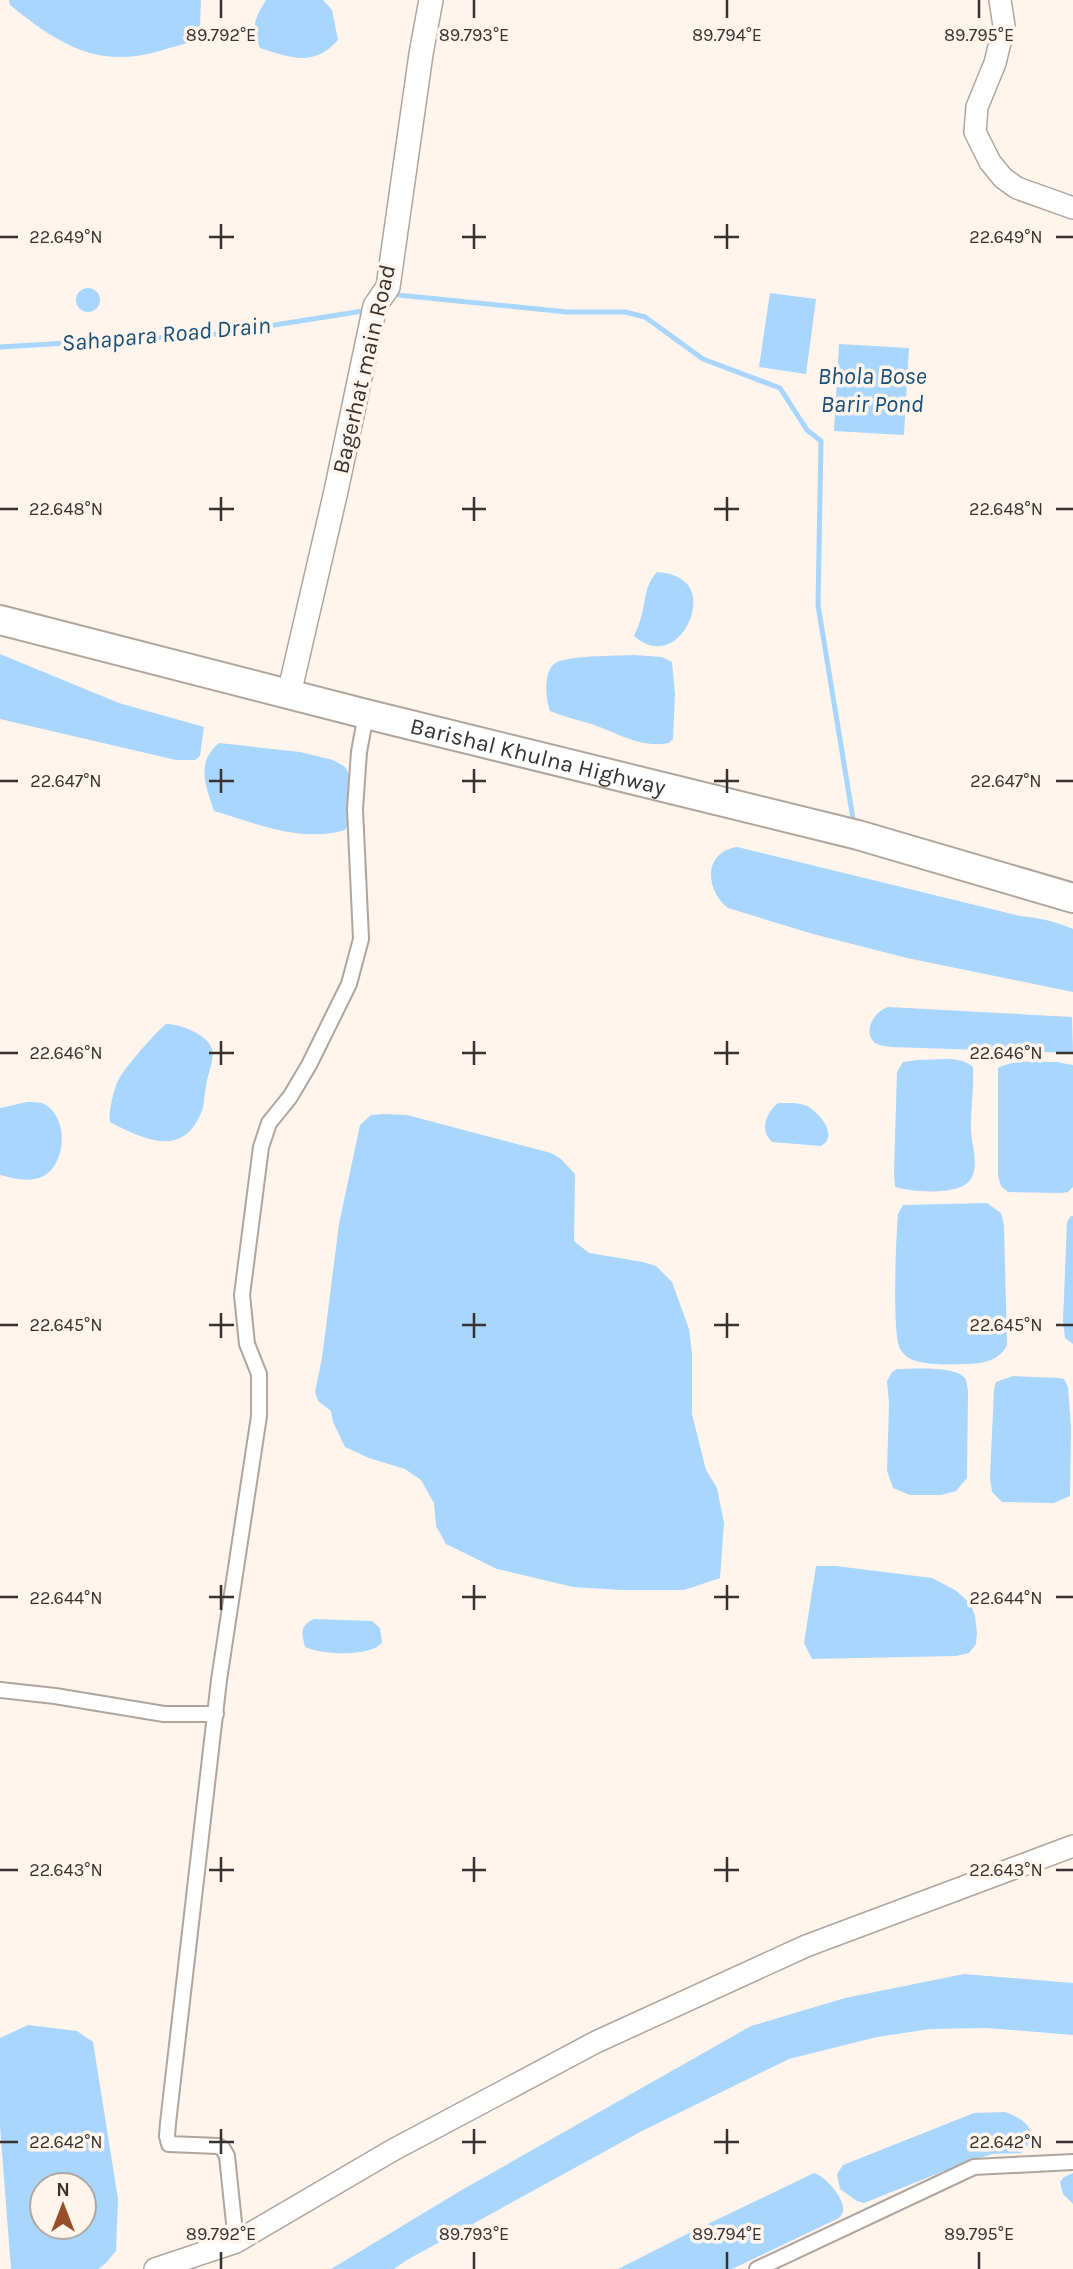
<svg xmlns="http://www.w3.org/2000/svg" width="1073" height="2269" font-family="Karla,sans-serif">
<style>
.water{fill:#a9d6fc;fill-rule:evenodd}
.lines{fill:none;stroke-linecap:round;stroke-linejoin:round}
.stream{stroke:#a9d6fc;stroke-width:5}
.street-casing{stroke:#b0a59c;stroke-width:18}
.secondary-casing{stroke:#b0a59c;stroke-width:24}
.primary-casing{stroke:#b0a59c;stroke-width:26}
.highway-casing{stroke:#b0a59c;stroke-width:32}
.street{stroke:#fff;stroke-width:14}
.secondary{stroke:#fff;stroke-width:21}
.primary{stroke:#fff;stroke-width:23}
.highway{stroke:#fff;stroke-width:28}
.ticks{fill:none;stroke:#37322f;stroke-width:2.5}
.labels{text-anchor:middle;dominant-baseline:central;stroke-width:7;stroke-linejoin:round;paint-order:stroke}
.street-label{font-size:23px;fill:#37322f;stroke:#fff5ed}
.water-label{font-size:24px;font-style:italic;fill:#154e77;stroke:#fff5ed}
.ticks-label{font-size:18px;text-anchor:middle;fill:#37322f;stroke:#fff5ed;stroke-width:7;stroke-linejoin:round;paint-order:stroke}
</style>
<rect width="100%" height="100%" fill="#fff5ed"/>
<g class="water">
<path d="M9,0H201L200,27L188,43C171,47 153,54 136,56C85,63 47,35 10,5Z"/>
<path d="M266,0H323L332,10L338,40C314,67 291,58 260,48C251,26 254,20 266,0Z"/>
<circle cx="88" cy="300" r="12"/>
<polygon points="770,293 816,299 806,374 759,367"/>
<polygon points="839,344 909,348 904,435 834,431"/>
<path d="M657,572C667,573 679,575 687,584C708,607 674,671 634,636C637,629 640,622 642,614C646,598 645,585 657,572Z"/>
<polygon points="0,654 119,703 204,727 200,756 195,760 176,760 0,719"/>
<path d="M634,655L662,657L672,662L675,694L673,739L669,743C639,749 615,731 588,723C575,719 562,716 550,711C546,699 543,674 554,664C564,655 617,656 634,655Z"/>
<path d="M219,743L300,752L333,760L345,767L350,776V821L345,830C302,843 255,823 214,811C206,786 195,763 219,743Z"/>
<path d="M737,847L1020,916C1039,918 1055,921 1073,929V992L907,958L813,934L728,908C705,890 703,852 737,847Z"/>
<path d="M888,1007L1072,1017L1073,1053L891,1047C885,1046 877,1046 873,1041C863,1028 876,1011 888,1007Z"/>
<path d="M166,1024C180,1024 207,1034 212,1049C215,1060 207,1075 206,1086C204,1095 205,1105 201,1113C182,1159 143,1139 110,1122C108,1113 114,1088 119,1079C126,1066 155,1033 166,1024Z"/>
<path d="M918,1060C935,1060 960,1055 973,1067C974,1087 971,1107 971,1128C971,1143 979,1163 972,1177C963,1197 913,1192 895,1187L894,1172L897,1072L903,1062Z"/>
<path d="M1056,1062L1073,1065V1187L1068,1192L1061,1193L1008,1192L1001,1186L998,1176V1068C1014,1059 1039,1062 1056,1062Z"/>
<path d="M27,1102C31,1102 40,1102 44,1104C70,1117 67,1169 39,1178C26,1182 12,1178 0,1175V1108Z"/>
<path d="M778,1103C787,1103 798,1102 807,1106C820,1113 839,1136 821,1146L772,1142C759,1130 766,1113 778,1103Z"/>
<polygon points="383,1114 407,1115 551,1153 561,1159 575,1174 574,1241 589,1253 643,1262 656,1266 672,1282 689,1329 692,1353 692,1414 706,1470 717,1488 724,1523 720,1578 684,1590 622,1590 573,1587 497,1569 446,1544 436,1526 434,1503 421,1480 405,1469 369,1458 345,1447 333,1422 331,1411 318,1401 315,1392 322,1358 339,1224 360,1125 371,1115"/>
<path d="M987,1203L1001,1213L1004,1225L1007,1345C998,1363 979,1364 961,1364C947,1365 919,1365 907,1357C906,1356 901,1351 900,1349C892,1333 896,1238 898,1214L903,1205Z"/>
<polygon points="1071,1216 1073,1216 1073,1344 1065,1338 1063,1321 1067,1222"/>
<path d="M897,1369C911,1369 959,1365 966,1380C967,1383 967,1387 968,1391L967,1478L956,1491L941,1495H910L893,1488L887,1471L889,1404L887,1381L892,1372Z"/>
<polygon points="1013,1376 1059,1378 1064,1379 1068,1387 1071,1428 1070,1496 1054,1503 1002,1502 992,1492 990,1478 994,1389 996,1382"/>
<polygon points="816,1566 836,1566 932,1578 955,1590 970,1603 975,1616 977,1633 976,1644 969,1653 956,1656 812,1659 804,1643"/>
<path d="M314,1619L372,1621L380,1628L382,1643C369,1657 322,1655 305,1647C302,1633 299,1626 314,1619Z"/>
<polygon points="964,1974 1073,1983 1073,2035 987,2028 930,2029 877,2037 789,2059 642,2131 407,2260 394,2269 331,2269 460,2191 751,2026 845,1998"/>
<path d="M28,2025L77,2031L93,2042L118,2199L116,2251L105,2264L98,2269H11L0,2126V2038ZM84,2185V2227H42V2185Z"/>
<path d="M1005,2112C1027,2120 1042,2133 1021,2153L992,2154L959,2165L864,2203L857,2201L840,2189L837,2174L843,2165L974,2113Z"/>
<path d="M814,2173C825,2176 842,2196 843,2207C844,2212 842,2214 839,2218L732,2269H618L689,2233Z"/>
<polygon points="1073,2173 1073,2204 1063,2194 1060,2182 1064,2177"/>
</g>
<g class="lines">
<g class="stream">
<polyline points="398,295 567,312 625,312 645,317 703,359 780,388 807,430 821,441 818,605 854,825"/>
<polyline points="0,347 218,334 369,310"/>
</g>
<defs>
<g id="street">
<polyline points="0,1690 55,1696 164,1714 216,1714"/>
<polyline points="236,2242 227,2156 223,2149 218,2146 169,2144 167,2136 168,2123 219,1680 259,1416 259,1374 247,1344 242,1295 261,1147 269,1123 290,1097 309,1065 349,984 361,939 355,809 359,752 366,714"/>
<polyline points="757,2269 974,2167 1073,2162"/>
</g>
<g id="secondary">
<polyline points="1000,0 1004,26 995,63 977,107 975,132 990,162 1003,178 1017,188 1073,208"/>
<polyline points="155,2269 236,2242 393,2150 596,2042 806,1946 1073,1846"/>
</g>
<polyline id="primary" points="289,694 336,491 375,306 388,287 421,54 431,0"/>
<g id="highway">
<path id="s1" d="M0,620L366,714L858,835L1073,898"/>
</g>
</defs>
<use href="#street" class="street-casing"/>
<use href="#secondary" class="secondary-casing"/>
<use href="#primary" class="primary-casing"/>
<use href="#highway" class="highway-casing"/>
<use href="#street" class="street"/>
<use href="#secondary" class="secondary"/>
<use href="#primary" class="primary"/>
<use href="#highway" class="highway"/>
</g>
<path class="ticks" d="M221,0V18M474,0V18M727,0V18M979,0V18M221,224V249M474,224V249M727,224V249M0,237H18M209,237H234M462,237H486M714,237H739M1056,237H1073M221,497V521M474,497V521M727,497V521M0,509H18M209,509H234M462,509H486M714,509H739M1056,509H1073M221,769V793M474,769V793M727,769V793M0,781H18M209,781H234M462,781H486M714,781H739M1056,781H1073M221,1041V1065M474,1041V1065M727,1041V1065M0,1053H18M209,1053H234M462,1053H486M714,1053H739M1056,1053H1073M221,1313V1338M474,1313V1338M727,1313V1338M0,1325H18M209,1325H234M462,1325H486M714,1325H739M1056,1325H1073M221,1585V1610M474,1585V1610M727,1585V1610M0,1597H18M209,1597H234M462,1597H486M714,1597H739M1056,1597H1073M221,1857V1882M474,1857V1882M727,1857V1882M0,1870H18M209,1870H234M462,1870H486M714,1870H739M1056,1870H1073M221,2129V2154M474,2129V2154M727,2129V2154M0,2142H18M209,2142H234M462,2142H486M714,2142H739M1056,2142H1073M221,2252V2269M474,2252V2269M727,2252V2269M979,2252V2269"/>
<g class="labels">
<g class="street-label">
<text transform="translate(364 369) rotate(-77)">Bagerhat main Road</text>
<text stroke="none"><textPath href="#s1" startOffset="555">Barishal Khulna Highway</textPath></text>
</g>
<g class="water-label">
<text transform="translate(166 334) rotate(-5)">Sahapara Road Drain</text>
<text x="872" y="376">Bhola Bose<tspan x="872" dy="28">Barir Pond</tspan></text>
</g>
</g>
<g class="ticks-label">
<text x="221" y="41">89.792°E</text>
<text x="474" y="41">89.793°E</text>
<text x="727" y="41">89.794°E</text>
<text x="979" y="41">89.795°E</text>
<text x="66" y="243">22.649°N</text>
<text x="1006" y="243">22.649°N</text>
<text x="66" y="515">22.648°N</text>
<text x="1006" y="515">22.648°N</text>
<text x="66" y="787">22.647°N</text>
<text x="1006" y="787">22.647°N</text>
<text x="66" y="1059">22.646°N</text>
<text x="1006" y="1059">22.646°N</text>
<text x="66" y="1331">22.645°N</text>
<text x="1006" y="1331">22.645°N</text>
<text x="66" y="1604">22.644°N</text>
<text x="1006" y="1604">22.644°N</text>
<text x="66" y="1876">22.643°N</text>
<text x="1006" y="1876">22.643°N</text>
<text x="66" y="2148">22.642°N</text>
<text x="1006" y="2148">22.642°N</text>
<text x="221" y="2240">89.792°E</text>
<text x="474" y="2240">89.793°E</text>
<text x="727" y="2240">89.794°E</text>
<text x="979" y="2240">89.795°E</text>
</g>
<g transform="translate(63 2206)"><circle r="33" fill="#fff5ed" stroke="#afa7a1" stroke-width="2"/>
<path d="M0-5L12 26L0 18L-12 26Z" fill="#965029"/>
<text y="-10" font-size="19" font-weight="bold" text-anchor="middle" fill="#37322f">N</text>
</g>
</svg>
